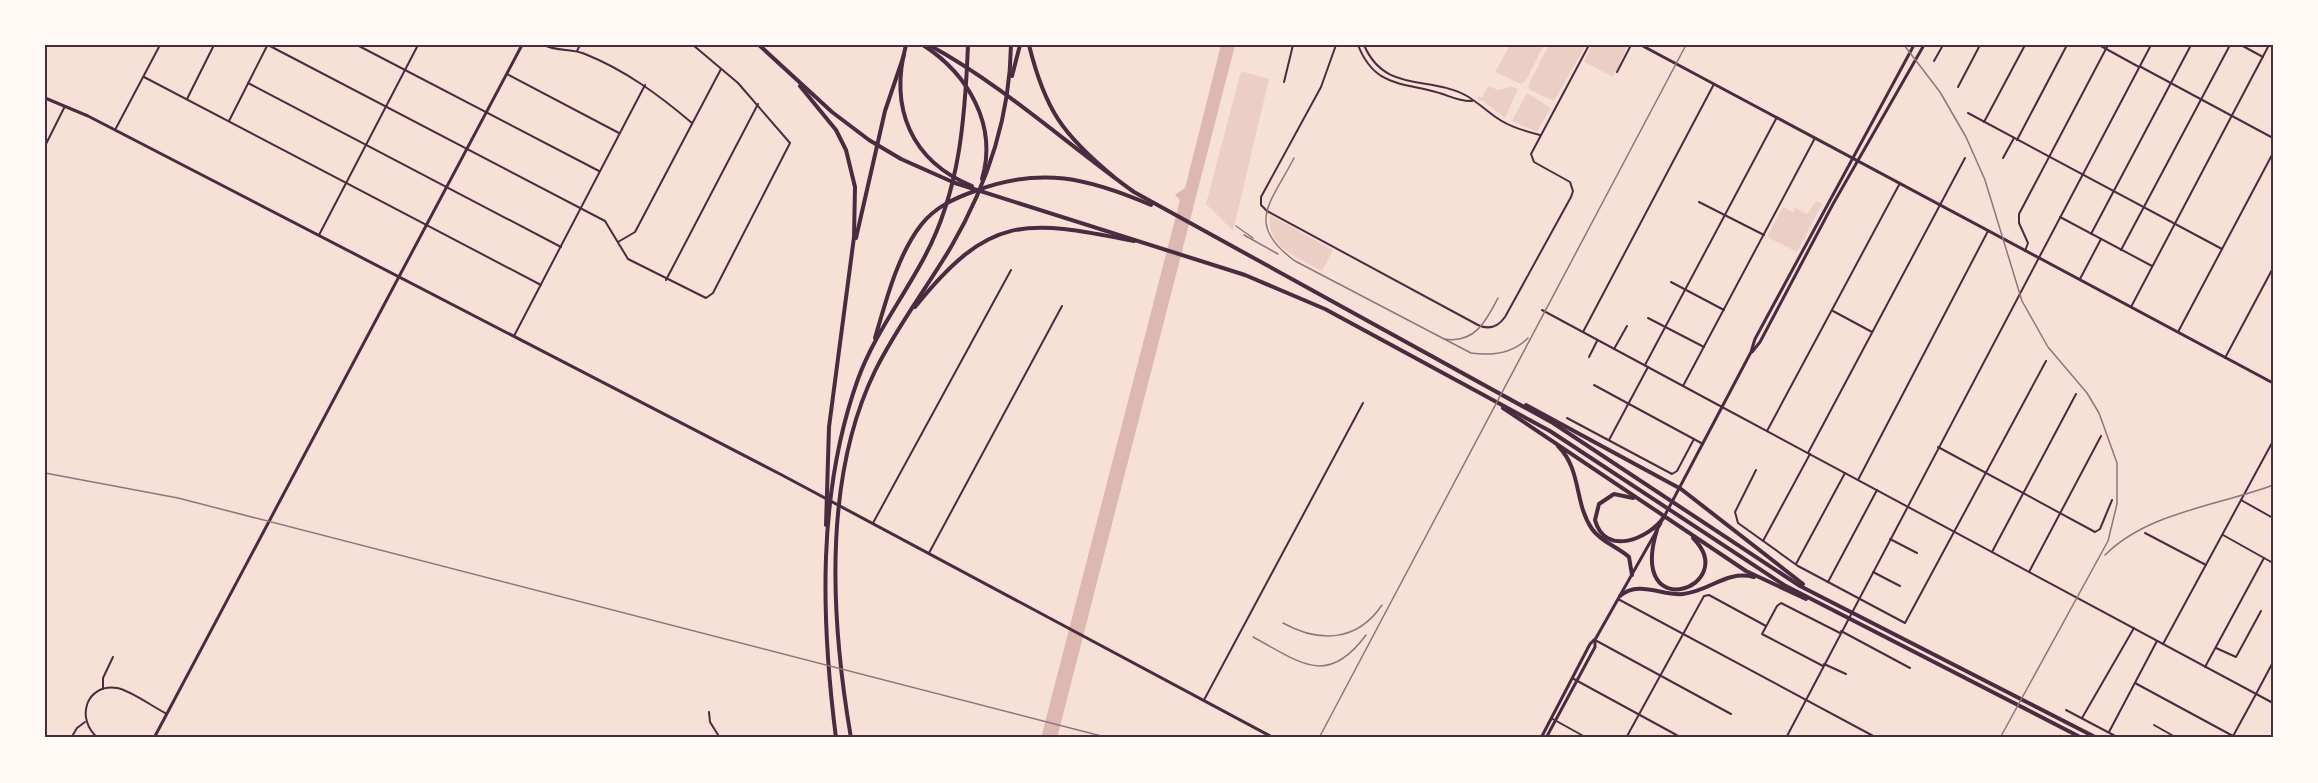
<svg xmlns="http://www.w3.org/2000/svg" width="2318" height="783" font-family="Mulish,sans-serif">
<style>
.green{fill:#ebcfc5}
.water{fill:#dcb8b0}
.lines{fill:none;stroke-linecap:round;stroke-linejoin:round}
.minor{stroke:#4a2c40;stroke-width:2}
.tertiary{stroke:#4a2c40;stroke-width:2}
.secondary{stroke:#4a2c40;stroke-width:3}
.primary{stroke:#4a2c40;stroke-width:3}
.motorway{stroke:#4a2c40;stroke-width:4}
.rail{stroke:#8f747c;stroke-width:1.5}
.neatline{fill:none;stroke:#4a2c40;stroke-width:2}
</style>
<rect width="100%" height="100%" fill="#f7e1d7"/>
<g class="green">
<polygon points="1510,45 1544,45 1526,80 1521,84 1495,72"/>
<polygon points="1549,45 1586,45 1554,101 1530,90 1528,86"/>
<polygon points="1592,45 1628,45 1613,77 1584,62"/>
<polygon points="1241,71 1269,79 1233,231 1206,204"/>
<polygon points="1488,86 1498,90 1511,87 1518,89 1505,118 1482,100 1478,101 1478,96 1482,98"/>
<polygon points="1527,93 1551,108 1537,132 1512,121"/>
<polygon points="1816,201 1822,204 1797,252 1767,237 1783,207 1793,212 1795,208 1807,214"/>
<path d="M1270,215L1333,250L1322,271C1299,259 1265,246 1270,215Z"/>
</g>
<polygon class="water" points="1221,45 1235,45 1057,738 1041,738 1180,200 1175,195 1185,188"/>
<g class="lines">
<g class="minor">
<polyline points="268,45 605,221 628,259 706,298 713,293 790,143 738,83 693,45"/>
<polyline points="357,45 599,171"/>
<path d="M544,45C558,52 572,48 585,54C625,70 659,95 692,123"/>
<path d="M1336,45L1321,87L1261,197V205L1267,211L1478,325C1489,330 1498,327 1505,317L1571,197L1573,191L1570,182L1534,162L1531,154L1589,45"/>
<path d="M1358,45C1374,86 1400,82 1436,92C1448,95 1459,102 1472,101"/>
<path d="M1364,45C1385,94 1430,75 1467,96C1477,102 1487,111 1497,118C1510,127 1525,131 1540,135"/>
<polyline points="2099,45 2139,67"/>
<polyline points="2241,45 2263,57"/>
<polyline points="577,51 580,45"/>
<polyline points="1934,61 1943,45"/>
<polyline points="1617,72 1631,45"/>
<polyline points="507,74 619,133"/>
<polyline points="144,77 541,285"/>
<polyline points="1284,82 1293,45"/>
<polyline points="248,83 561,247"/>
<polyline points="1958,87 1980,45"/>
<polyline points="187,99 214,45"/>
<polyline points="1968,113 2222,249"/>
<polyline points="229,121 267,46"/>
<polyline points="1984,122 2025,45"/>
<polyline points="115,130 160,45"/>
<polyline points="2017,140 2067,45"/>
<polyline points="45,146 65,106"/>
<polyline points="2003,158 2014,138"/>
<polyline points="1699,202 1764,235"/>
<polyline points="2060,217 2152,266"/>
<polyline points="2091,234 2191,45"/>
<polyline points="319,235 418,45"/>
<polyline points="618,242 635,232 721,69"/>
<polyline points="2121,250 2230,45"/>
<polyline points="2025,251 2028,243 2019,223 2019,214 2108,45"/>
<polyline points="2080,279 2101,239"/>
<polyline points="666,280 758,104"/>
<polyline points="1671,282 1724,310"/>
<polyline points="2131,307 2269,45"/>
<polyline points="1542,310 1722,407"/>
<polyline points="1833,311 1872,332"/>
<polyline points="1648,318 1704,347"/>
<polyline points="1583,332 1714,84"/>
<polyline points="2178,332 2273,153"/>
<polyline points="514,336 645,85"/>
<polyline points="1614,349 1627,326"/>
<polyline points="1589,357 1597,341"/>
<polyline points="2225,358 2273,268"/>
<polyline points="1645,365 1777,117"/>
<polyline points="1594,385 1703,444"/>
<polyline points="1683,386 1815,138"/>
<polyline points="1567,418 1672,474 1677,471 1694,439"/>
<polyline points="1767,431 1900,183"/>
<polyline points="1609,440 1648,367"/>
<polyline points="1938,447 2095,532 2100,529 2112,500"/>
<polyline points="1808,453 1965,158"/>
<polyline points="1756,470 1735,512 1738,523 1798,566 1905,623 2046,361"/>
<polyline points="1858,480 1988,231"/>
<polyline points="2241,500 2273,518"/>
<polyline points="873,523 1011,270"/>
<polyline points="2145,533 2206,565"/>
<polyline points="2223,535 2273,563"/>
<polyline points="1890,539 1917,553"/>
<polyline points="1763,541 1810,454"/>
<polyline points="1992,552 2076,394"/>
<polyline points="929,553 1062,306"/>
<polyline points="1796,564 1845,473"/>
<polyline points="1873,572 1900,586"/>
<polyline points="2029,572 2101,436"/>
<polyline points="1828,582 1877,490"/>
<polyline points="1841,631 1910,668"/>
<polyline points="1595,640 1731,714"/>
<polyline points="2163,644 2273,441"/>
<polyline points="2216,648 2236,657 2261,611"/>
<polyline points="1824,664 1846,674"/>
<polyline points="1823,666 1762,634 1777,606 1781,603 1840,633"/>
<polyline points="2205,667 2264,558"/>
<polyline points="1572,678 1682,738"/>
<polyline points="2135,683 2233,736"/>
<polyline points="103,689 103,678 113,657"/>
<polyline points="2256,694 2273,662"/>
<polyline points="1204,700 1363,403"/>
<polyline points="2066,710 2119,738"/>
<polyline points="709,712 710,722 720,738"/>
<polyline points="1551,718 1587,738"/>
<polyline points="2082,718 2134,628"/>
<polyline points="2154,725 2177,738"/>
<polyline points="2109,732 2157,641"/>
<polyline points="71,738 77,728 85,722"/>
<path d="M98,738C75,719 86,683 117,688C130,690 153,707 167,714"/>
<polyline points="1626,738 1704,596 1709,595 1766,626"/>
</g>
<g class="tertiary">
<polyline points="2141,67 2273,138"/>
<polyline points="1722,407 2273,703"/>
<polyline points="1618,599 1877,738"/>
<polyline points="1786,738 2151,45"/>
<polyline points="2232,738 2256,694"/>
</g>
<g class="secondary">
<polyline points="45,98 88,116 780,474 1274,738"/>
<polyline points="1752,352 1760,342 1833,204 1924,45"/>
<polyline points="1664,517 1751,352 1755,339 1914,45"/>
<polyline points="154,738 522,45"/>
<polyline points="1541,738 1590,644 1596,638 1661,523"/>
<polyline points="1546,738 1595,647 1595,640"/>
</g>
<polyline class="primary" points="1641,45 2273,383"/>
<g class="motorway">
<polyline points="759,45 832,112 869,140 901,159 955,183 1245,275 1325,309 1550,431 1784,585 2082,738"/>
<path d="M906,45C889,108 911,161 972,186"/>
<path d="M923,45C968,74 998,125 982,179"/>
<path d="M929,45C1001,84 1067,144 1134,192L1553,423L1800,586L2097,738"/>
<path d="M1029,45C1045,110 1063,135 1114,177"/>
<polyline points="1012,76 1020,45"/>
<polyline points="800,86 836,130 846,150 855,187 854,237 829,427 826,525"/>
<polyline points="856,238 885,111 904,55"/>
<path d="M915,307C990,214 1024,219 1134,241"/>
<path d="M875,338C886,301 897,256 921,225C935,207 955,198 975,191C1041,166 1088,178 1151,205"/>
<polyline points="1526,405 1681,489 1803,584"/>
<polyline points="1503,408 1746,571 1806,599"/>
<path d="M1558,446C1582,470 1574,503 1592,529C1601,542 1618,547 1629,557L1632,575"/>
<path d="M1633,498L1614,494L1599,504L1595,520C1605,557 1649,539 1664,517"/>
<path d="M1657,530C1627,627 1742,587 1693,538"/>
<path d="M1620,596C1639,580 1662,596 1683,594C1710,591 1726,570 1754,577"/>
<path d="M836,738C821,620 817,493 858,379C874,335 903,298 925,256C960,190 965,118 968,45"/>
<path d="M851,738C831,622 822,480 875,371C896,328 926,289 951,247C987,185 1010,117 1011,45"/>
</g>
<g class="rail">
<polyline points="1904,45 1940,92 1966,137 1985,180 2022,301 2048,347 2087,393 2099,413 2117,463 2117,504 2108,541 2000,738"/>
<path d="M1294,158C1271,203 1244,224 1295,261L1471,353C1492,356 1513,353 1528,338"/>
<polyline points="1236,226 1253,238"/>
<polyline points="1244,235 1278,254"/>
<path d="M1444,339C1475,344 1486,321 1498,298"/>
<polyline points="45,473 178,498 1109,738"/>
<path d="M2105,555C2148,512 2218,506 2273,485"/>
<path d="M1283,623C1319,643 1357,642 1382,605"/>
<path d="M1253,637C1300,662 1327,688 1366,635"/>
<polyline points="1319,738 1686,45"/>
</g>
</g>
<rect width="2318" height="783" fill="none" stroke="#fffaf5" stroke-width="93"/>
<rect x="46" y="46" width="2226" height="690" class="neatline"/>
</svg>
